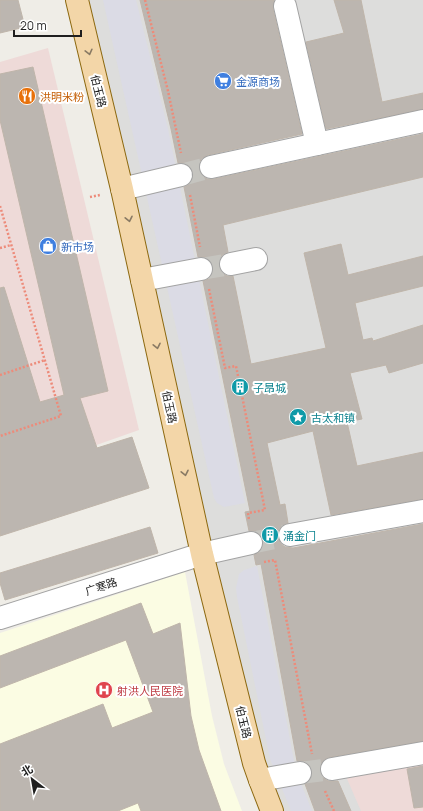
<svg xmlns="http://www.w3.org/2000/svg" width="423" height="811" font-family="Manrope,'Noto Sans SC',sans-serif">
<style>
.residential{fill:#dddddc}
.commercial{fill:#eedad8}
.education{fill:#fbfce3}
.plaza{fill:#dbdbe5}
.building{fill:#bcb6b0;stroke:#bfb5aa}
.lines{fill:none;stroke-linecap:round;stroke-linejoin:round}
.minor-tunnel{stroke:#c5c4bf;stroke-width:22;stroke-dasharray:22 11;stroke-linecap:butt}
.minor-casing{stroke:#a3a3a3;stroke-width:24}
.major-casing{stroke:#8c680f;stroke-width:24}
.path{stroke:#ed8b7a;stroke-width:2.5;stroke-dasharray:2 2;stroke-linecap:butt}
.minor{stroke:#fff;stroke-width:22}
.major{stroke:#f3d6a8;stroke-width:22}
.oneway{stroke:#897a64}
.labels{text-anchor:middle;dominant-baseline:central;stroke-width:4;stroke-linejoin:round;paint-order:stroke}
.shop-label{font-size:11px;fill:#366cbe;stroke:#fff;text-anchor:start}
.street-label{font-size:11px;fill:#1f1f1f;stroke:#fff}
.food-label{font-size:11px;fill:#c56008;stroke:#fff;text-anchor:start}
.culture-label{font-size:11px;fill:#0d838f;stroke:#fff;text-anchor:start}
.health-label{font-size:11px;fill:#be3a42;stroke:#fff;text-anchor:start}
</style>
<rect width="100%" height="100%" fill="#efede7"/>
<polygon class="residential" points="77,0 423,0 423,811 272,811"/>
<g class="commercial">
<polygon points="48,48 139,430 0,479 0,62"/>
<polygon points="423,758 423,811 361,811 344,772"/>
</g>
<polygon class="education" points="185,572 212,716 224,764 242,811 0,811 0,633"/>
<g class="plaza">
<polygon points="103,0 136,0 168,129 245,503 224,507 217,503 214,498"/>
<polygon points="257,566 296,771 312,811 291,811 270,759 237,597 236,588 239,574 244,570"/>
</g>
<g class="building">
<polygon points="0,0 18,0 25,27 0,33"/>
<polygon points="140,0 274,0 273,9 302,134 208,155 202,158 199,163 199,169 202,175 207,179 214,179 423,134 423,177 223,225 228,252 222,255 219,260 219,267 222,273 227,276 233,276 251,364 326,348 304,253 341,244 348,275 423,256 423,286 355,303 363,340 372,338 373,341 423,325 423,363 389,373 386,365 350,373 362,419 347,422 357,466 423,452 423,499 331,515 313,431 267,443 280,505 285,504 288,523 282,526 278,531 278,537 280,543 285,547 293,548 423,524 423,741 330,757 324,760 320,765 320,771 322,777 328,781 338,781 351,811 315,811 305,784 308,782 312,778 312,770 309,765 305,761 297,761 261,564 256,565 254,555 260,552 263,547 263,541 260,534 255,531 249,531 245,512 250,511 203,281 209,279 213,274 213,266 210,261 206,257 198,257 184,187 190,184 193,179 193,172 190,166 185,163 178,163 171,129"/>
<polygon points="334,0 361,0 382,102 423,93 423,109 326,129 306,42 344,33"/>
<polygon points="33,67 108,391 80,398 97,448 132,437 149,488 0,536 0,288 4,287 40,402 64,395 0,120 0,74"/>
<polygon points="150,527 158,553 5,600 0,583 0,573"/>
<polygon points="141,603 153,634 180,623 191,716 199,750 221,811 141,811 138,803 118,811 0,811 0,744 103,704 112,728 153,712 126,640 0,688 0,656"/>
<polygon points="423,766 423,807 414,808 407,769"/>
</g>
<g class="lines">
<g class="minor-tunnel">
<polyline points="181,175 211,167"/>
<polyline points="201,269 231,264"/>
<polyline points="251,543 290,535"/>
<polyline points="300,773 332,769"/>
</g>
<defs>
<g id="minor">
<polyline points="285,6 317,144"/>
<polyline points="211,167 423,121"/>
<polyline points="122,189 181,175"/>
<polyline points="231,264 256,259"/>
<polyline points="142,280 201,269"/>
<polyline points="290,535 423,511"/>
<polyline points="0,618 202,554 251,543"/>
<polyline points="332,769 423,753"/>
<polyline points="260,780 300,773"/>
</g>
<polyline id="major" points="77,0 122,189 202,554 254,763 260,780 272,811"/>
</defs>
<use href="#minor" class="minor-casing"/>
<use href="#major" class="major-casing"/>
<g class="path">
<polyline points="145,0 168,91 181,153"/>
<polyline points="190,195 200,247"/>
<polyline points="90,197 100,195"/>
<polyline points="0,206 61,416 0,436"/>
<polyline points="0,248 11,245"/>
<polyline points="209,289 225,368 236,366 265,510 248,513 249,520"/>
<polyline points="0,375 45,360"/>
<polyline points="264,562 275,560 312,754"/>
<polyline points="325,791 334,811"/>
</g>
<use href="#minor" class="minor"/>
<use href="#major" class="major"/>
</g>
<defs><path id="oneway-chevron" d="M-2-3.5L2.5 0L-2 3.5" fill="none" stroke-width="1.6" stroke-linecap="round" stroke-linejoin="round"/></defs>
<g class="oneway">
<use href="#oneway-chevron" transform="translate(89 52) rotate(76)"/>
<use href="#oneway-chevron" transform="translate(129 219) rotate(78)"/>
<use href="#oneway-chevron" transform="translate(157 346) rotate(78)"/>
<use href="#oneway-chevron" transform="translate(185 473) rotate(78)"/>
</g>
<defs>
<symbol id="supermarket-disc" viewBox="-11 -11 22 22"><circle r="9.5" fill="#3f7fe0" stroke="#fff"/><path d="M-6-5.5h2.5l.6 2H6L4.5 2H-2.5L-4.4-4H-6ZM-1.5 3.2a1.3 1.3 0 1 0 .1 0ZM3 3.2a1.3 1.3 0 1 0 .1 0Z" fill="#fff"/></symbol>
<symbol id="restaurant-disc" viewBox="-11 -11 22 22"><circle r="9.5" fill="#e8710a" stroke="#fff"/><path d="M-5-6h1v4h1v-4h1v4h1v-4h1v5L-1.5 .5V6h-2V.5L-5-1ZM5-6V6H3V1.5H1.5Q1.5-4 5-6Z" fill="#fff"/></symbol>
<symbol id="shop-disc" viewBox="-11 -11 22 22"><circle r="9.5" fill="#3f7fe0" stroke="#fff"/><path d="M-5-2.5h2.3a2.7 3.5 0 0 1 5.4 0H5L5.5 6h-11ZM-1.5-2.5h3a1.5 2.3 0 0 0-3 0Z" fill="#fff"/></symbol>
<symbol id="building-disc" viewBox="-11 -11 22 22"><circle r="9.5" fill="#0f9aa8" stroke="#fff"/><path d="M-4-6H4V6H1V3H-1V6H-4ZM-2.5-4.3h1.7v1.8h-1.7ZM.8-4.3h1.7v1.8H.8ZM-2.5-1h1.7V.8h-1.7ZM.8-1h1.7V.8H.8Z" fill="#fff"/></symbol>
<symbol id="sight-disc" viewBox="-11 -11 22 22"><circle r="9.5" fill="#0f9aa8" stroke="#fff"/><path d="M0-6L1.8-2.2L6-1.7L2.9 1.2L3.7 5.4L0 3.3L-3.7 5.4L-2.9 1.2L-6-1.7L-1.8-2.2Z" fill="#fff"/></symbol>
<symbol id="hospital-disc" viewBox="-11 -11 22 22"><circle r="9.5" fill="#e0444e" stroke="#fff"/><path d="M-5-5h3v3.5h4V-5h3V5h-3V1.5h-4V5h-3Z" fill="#fff"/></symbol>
</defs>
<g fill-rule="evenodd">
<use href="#supermarket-disc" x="213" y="71" width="20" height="20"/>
<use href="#restaurant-disc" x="17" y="86" width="20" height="20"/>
<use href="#shop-disc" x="38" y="236" width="20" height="20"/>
<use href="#building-disc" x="230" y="377" width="20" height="20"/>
<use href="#sight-disc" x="288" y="407" width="20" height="20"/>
<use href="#building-disc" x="260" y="525" width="20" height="20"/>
<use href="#hospital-disc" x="94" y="680" width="20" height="20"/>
</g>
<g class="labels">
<g class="shop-label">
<text x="236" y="81">金源商场</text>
<text x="61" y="246">新市场</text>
</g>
<g class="street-label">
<text transform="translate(99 91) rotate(76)">伯玉路</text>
<text transform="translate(170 407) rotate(78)">伯玉路</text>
<text transform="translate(101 586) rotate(-18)">广寒路</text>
<text transform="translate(244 722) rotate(76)">伯玉路</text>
</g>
<g class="food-label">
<text x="40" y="96">洪明米粉</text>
</g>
<g class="culture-label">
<text x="253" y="387">子昂城</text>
<text x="311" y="417">古太和镇</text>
<text x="283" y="535">涌金门</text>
</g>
<g class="health-label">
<text x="117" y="690">射洪人民医院</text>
</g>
</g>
<g transform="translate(32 779) rotate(329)" stroke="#ffffff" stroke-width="3" paint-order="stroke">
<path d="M0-3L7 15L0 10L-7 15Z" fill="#1f1f1f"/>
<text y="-6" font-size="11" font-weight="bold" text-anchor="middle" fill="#1f1f1f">北</text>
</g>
<path d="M14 30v6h67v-6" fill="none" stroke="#1f1f1f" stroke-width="2"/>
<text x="20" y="30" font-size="12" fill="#1f1f1f" stroke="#ffffff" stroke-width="3" paint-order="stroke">20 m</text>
</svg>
